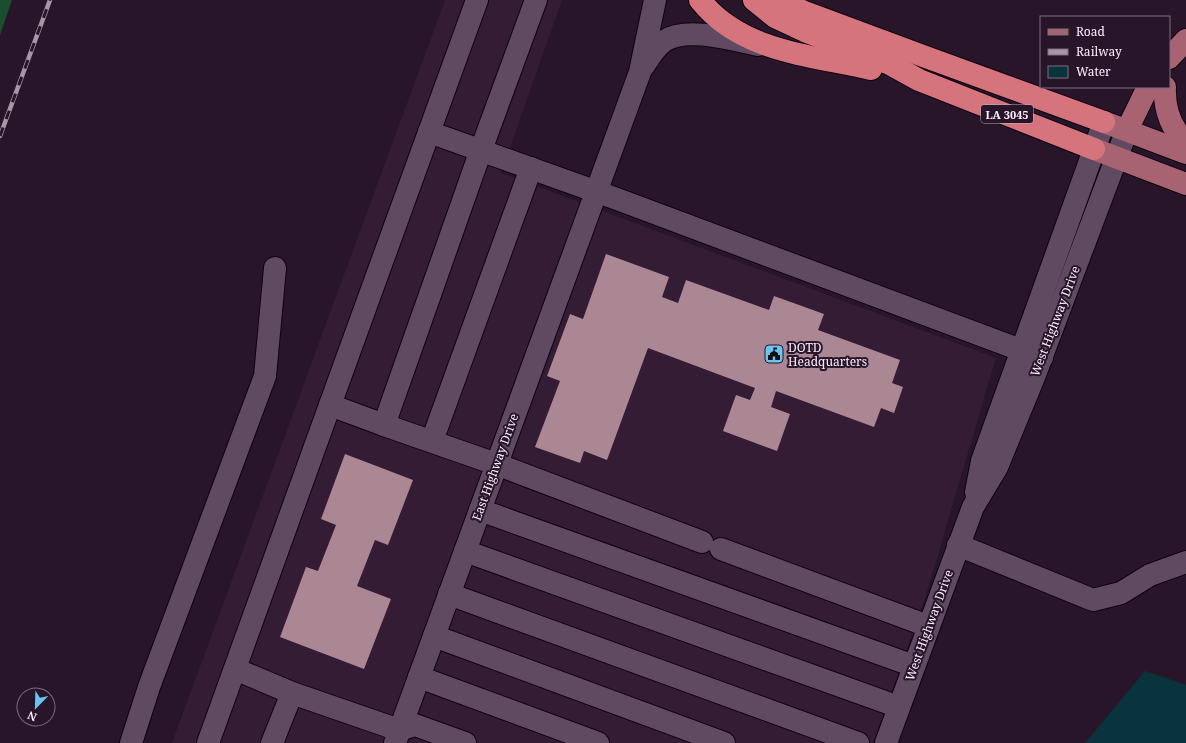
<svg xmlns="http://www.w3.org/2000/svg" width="1186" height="743" font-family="'Noto Serif',serif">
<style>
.built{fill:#341c35}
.green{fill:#194e2f}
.water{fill:#09343e}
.building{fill:#ab8793}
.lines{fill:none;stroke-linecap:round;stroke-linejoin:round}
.minor-casing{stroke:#100211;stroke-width:24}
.major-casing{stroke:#100211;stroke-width:24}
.highway-casing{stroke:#100211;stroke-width:24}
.minor{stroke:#604a61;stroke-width:22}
.major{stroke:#a76372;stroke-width:22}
.highway{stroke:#d6747e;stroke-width:22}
.rail-casing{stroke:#a696a6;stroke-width:4.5}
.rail{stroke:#281529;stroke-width:3;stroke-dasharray:9;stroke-linecap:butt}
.labels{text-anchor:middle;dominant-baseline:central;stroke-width:4;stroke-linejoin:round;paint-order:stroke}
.shield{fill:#281529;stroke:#bdaebd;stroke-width:1}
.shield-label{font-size:11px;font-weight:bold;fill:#fdf0fd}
.street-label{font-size:12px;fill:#fdf0fd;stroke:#281529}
.poi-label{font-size:12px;fill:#fdf0fd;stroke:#281529;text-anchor:start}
</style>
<rect width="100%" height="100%" fill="#281529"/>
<polygon class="built" points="445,0 562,0 501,173 996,358 926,595 873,743 172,743"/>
<polygon class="green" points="0,0 12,0 0,35"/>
<polygon class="water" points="1145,671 1186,685 1186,743 1085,743"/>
<g class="building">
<polygon points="606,254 669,277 662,297 678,303 686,280 769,310 774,296 824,314 818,330 900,360 892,383 903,387 894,413 881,408 874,427 776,391 771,407 790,414 777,451 723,431 736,395 750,400 755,388 648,348 607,460 584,451 580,463 535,447 560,381 547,376 570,314 583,319"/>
<polygon points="345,454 413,480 388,545 375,540 357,586 391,599 364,669 280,637 306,567 318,571 336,525 321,519"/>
</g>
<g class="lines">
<defs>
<g id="minor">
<polyline points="477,0 330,405 384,425 481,150 536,0"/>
<path d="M643,67C649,58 655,47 664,41C688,26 732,40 758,45"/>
<polyline points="429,132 617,199 1042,358"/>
<polyline points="384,425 496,464 702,542"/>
<polyline points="432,441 531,168"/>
<polyline points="976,492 982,461 1104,122"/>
<polyline points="480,510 914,666"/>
<polyline points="958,545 1093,600 1121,593 1150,575 1186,562"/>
<polyline points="721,549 928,626"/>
<polyline points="465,551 899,707"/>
<polyline points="449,594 858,743"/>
<polyline points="434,636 724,743"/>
<polyline points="235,669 292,693 272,743"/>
<polyline points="419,677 598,743"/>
<polyline points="292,693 399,730 415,725 465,743"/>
<polyline points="131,743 149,687 265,376 275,268"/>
<polyline points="208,743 330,405"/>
<polyline points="395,743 640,72 655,0"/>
<polyline points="886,743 973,507 997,467 1034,377 1127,130"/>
</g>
<g id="major">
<polyline points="1169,58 1186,40"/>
<path d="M1165,87C1164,108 1171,128 1186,143"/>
<polyline points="1104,122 1186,153"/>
<polyline points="1127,130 1148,87"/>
<polyline points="1094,149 1186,184"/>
</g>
<g id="highway">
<path d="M700,0C741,52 811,55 871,69"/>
<polyline points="754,0 775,17 807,32 890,64 919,80 1094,149"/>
<polyline points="781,0 802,11 923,56 1104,122"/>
</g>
</defs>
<use href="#minor" class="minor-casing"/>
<use href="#major" class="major-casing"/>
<use href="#highway" class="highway-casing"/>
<use href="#minor" class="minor"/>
<use href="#major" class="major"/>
<use href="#highway" class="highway"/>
<defs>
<polyline id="rail" points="0,136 50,0"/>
</defs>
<use href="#rail" class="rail-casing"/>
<use href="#rail" class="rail"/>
</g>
<defs>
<symbol id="civic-square" viewBox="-11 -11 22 22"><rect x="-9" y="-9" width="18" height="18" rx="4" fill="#6bc3f2" stroke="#281529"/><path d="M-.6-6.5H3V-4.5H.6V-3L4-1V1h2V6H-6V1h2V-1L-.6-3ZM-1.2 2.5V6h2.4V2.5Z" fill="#111"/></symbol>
</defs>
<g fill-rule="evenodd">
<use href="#civic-square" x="763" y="343" width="22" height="22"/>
</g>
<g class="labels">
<rect class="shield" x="981" y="105" width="52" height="18" rx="3"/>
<g class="shield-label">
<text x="1007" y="114">LA 3045</text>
</g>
<g class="street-label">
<text transform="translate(1055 321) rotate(-69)">West Highway Drive</text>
<text transform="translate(495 467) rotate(-70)">East Highway Drive</text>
<text transform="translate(929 625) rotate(-70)">West Highway Drive</text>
</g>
<g class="poi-label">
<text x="788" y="347">DOTD<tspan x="788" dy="14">Headquarters</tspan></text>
</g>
</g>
<rect x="1040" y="16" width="130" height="72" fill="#281529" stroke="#7d6d7e"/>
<rect x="1048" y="29" width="20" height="6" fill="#a76372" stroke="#7d6d7e"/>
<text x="1076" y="36" font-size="12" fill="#fdf0fd">Road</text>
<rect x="1048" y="49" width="20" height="6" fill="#a696a6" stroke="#7d6d7e"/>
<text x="1076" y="56" font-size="12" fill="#fdf0fd">Railway</text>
<rect x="1048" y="66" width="20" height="12" fill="#09343e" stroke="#7d6d7e"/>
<text x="1076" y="76" font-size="12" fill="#fdf0fd">Water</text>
<g transform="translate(36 707) rotate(203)"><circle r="19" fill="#281529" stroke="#7d6d7e"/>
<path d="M0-3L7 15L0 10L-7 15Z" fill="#6bc3f2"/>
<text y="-6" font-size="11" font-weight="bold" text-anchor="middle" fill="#fdf0fd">N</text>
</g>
</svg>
